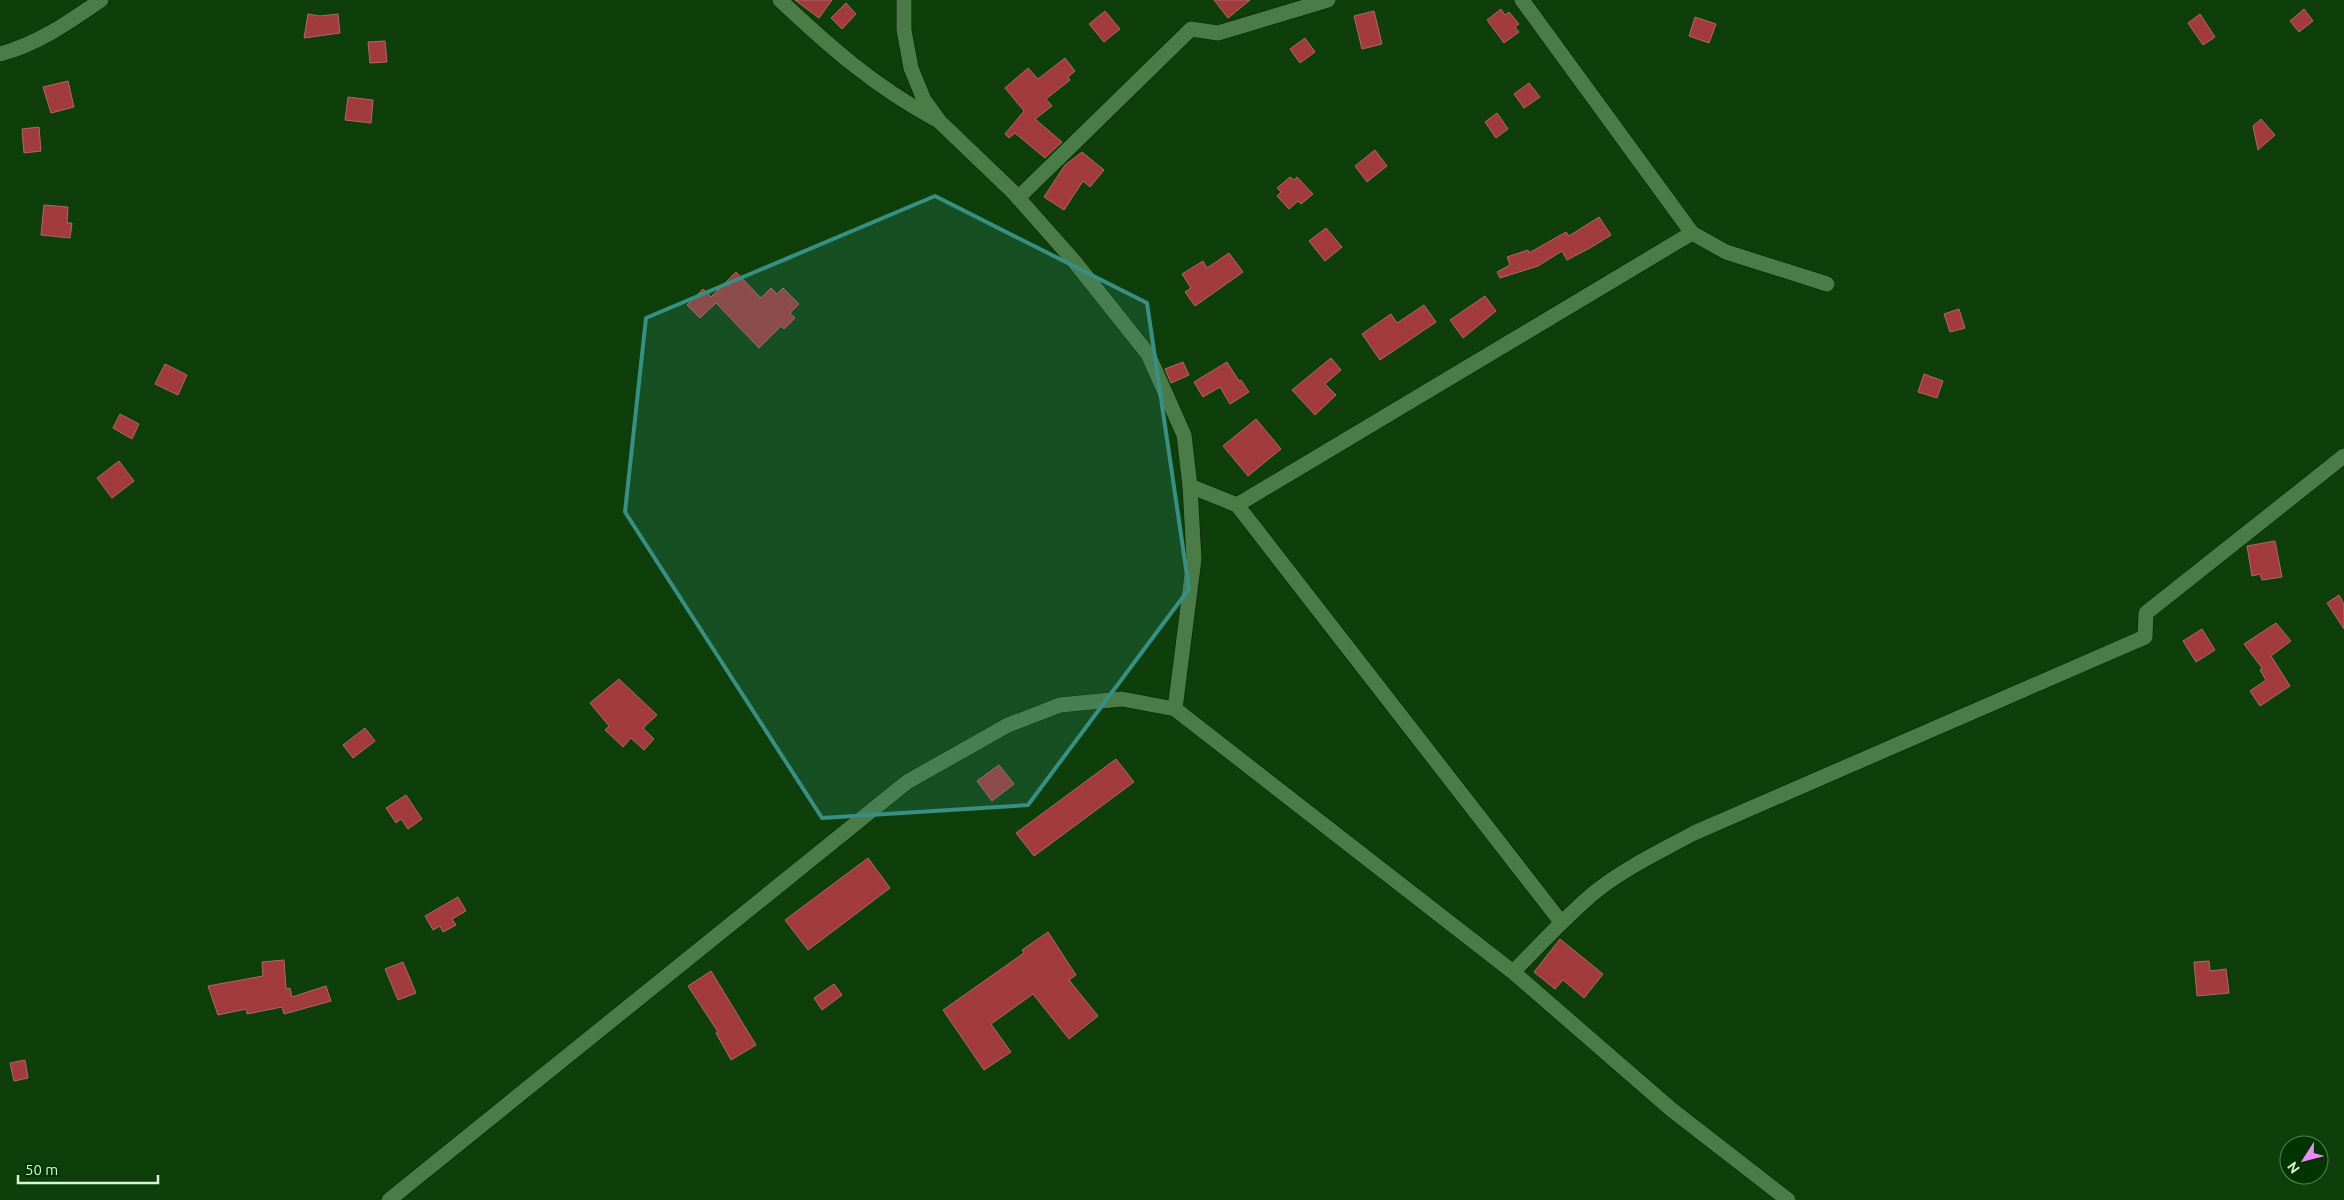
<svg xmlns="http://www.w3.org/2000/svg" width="2344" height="1200" font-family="Ubuntu,sans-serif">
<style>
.building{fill:#a13b3d;stroke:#b26865}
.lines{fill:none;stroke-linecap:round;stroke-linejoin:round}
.minor-casing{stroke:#002300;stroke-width:16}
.minor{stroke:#4b7b46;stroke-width:15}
.marked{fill:#388f83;fill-opacity:0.2;stroke:#388f83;stroke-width:4;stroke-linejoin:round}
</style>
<rect width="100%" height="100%" fill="#0e3f0a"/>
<g class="building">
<polygon points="795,0 832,0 819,18"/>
<polygon points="1214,0 1250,0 1228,18"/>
<polygon points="846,3 856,14 842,29 831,18"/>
<polygon points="1501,9 1505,15 1509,12 1519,24 1515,27 1519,32 1504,43 1487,20"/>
<polygon points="2304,9 2313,21 2299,32 2290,21"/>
<polygon points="1105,11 1120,29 1104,42 1089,24"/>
<polygon points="1374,11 1382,44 1362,49 1354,16"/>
<polygon points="308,14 320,16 338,14 340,33 304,38"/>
<polygon points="2200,14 2215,37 2203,45 2188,23"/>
<polygon points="1695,17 1716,24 1709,43 1689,36"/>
<polygon points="1305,38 1315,52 1300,63 1290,49"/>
<polygon points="385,41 387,62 370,63 368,42"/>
<polygon points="1065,58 1075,71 1068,77 1070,80 1046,99 1052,106 1035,119 1062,142 1045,158 1015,133 1009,138 1005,134 1024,111 1005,88 1028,68 1038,79"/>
<polygon points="68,81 74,107 51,113 43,87"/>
<polygon points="1529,83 1540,97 1524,108 1514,94"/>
<polygon points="348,97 373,100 371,123 345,120"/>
<polygon points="1497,113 1508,129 1496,138 1485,122"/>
<polygon points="2261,119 2275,135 2258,150 2253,126"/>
<polygon points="39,127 41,151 24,153 22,129"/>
<polygon points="1375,150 1387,166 1367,182 1355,166"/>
<polygon points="1082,152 1104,170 1090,187 1083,181 1064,210 1044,197 1065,165"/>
<polygon points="1290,177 1294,180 1297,177 1313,194 1301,204 1298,201 1289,209 1277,196 1281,192 1277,188"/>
<polygon points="44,205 68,207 67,223 72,223 70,238 41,235"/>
<polygon points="1599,217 1611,235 1590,248 1567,260 1562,251 1538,266 1500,278 1497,272 1510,265 1507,257 1528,250 1529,253 1566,232 1569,236"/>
<polygon points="1326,228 1342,247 1325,261 1309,241"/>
<polygon points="1229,253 1243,272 1195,306 1185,292 1191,288 1182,274 1203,261 1207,268"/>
<polygon points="736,272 761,298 771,288 777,294 783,288 799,304 790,313 795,318 784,329 781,326 759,348 716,303 700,318 687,305 703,289 711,297"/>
<polygon points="1485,296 1496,311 1463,338 1450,320"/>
<polygon points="1424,305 1436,322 1380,360 1362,334 1391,314 1397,323"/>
<polygon points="1959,309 1965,328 1950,332 1944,314"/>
<polygon points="1331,358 1341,370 1325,384 1336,395 1315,415 1292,390"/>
<polygon points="1183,362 1189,375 1171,383 1165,369"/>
<polygon points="1227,362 1239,381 1241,380 1249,392 1230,404 1220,387 1203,397 1194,382"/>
<polygon points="165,364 187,375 178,395 155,384"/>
<polygon points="1924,374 1943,381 1937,398 1918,392"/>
<polygon points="120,414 139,424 132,439 113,428"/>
<polygon points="1256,419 1281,449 1248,476 1223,446"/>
<polygon points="119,461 134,481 112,498 97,478"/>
<polygon points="2275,541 2282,577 2262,580 2260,574 2252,576 2247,546"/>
<polygon points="2339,595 2344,604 2344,629 2327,603"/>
<polygon points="2276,623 2291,641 2271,656 2290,686 2260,706 2250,691 2266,680 2260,670 2262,668 2244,644"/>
<polygon points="2202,629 2215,650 2196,662 2183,641"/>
<polygon points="619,679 657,715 643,728 654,739 644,750 631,738 623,747 605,730 609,726 590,703"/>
<polygon points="365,728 375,741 353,758 343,745"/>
<polygon points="1116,759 1134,782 1034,856 1016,833"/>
<polygon points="999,765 1014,784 992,801 977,781"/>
<polygon points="406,795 422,819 408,829 401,819 396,823 386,808"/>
<polygon points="868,858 890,888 808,950 785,920"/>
<polygon points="458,897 466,911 452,919 456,925 443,932 440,926 433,930 425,916"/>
<polygon points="1048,932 1076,975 1069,980 1098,1016 1069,1039 1033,994 991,1024 1011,1052 984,1070 943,1010 1024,953 1022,950"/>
<polygon points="1560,939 1603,974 1584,998 1563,980 1555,989 1534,972"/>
<polygon points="284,960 286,989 290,988 292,997 326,986 331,1001 284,1014 282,1007 247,1014 246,1009 218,1015 208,986 263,976 262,962"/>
<polygon points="2209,961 2210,971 2226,969 2229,993 2197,996 2194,962"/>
<polygon points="403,962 416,993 398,1000 385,969"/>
<polygon points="711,971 756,1045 731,1060 716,1033 718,1032 688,986"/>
<polygon points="834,984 842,995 822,1010 814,998"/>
<polygon points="25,1060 28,1078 14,1081 10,1063"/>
</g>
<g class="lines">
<defs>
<g id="minor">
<path d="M780,0C830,47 874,86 935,119"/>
<polyline points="904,0 904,30 911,68 924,100 940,122 1012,191 1074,261 1148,354 1184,435 1190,486 1194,559 1175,709"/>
<polyline points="1522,0 1692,233 1726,252 1827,284"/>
<path d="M0,54C38,44 69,22 101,0"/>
<polyline points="1018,198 1191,29 1218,33 1328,0"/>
<polyline points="1190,486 1237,505 1561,922"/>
<polyline points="1237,505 1692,233"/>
<path d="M1513,972C1540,945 1566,916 1595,892C1625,868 1661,851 1694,833L2145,637L2146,613L2344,456"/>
<polyline points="389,1200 907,782 1008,725 1060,705 1122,699 1175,709 1513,972 1672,1110 1788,1200"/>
</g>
</defs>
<use href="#minor" class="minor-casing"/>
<use href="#minor" class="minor"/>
</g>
<path class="marked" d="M935,196L1147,303L1189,589L1028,805L822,818L625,512L646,318Z"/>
<g transform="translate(2304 1160) rotate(234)"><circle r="24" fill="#013400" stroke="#588156"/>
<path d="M0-4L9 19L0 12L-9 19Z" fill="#ec8cfb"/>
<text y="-8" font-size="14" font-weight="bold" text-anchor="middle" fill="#dbf5d7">N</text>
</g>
<path d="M18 1175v8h140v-8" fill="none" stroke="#dbf5d7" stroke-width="2.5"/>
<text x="25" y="1175" font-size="15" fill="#dbf5d7" stroke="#013400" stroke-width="4" paint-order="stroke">50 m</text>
</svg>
